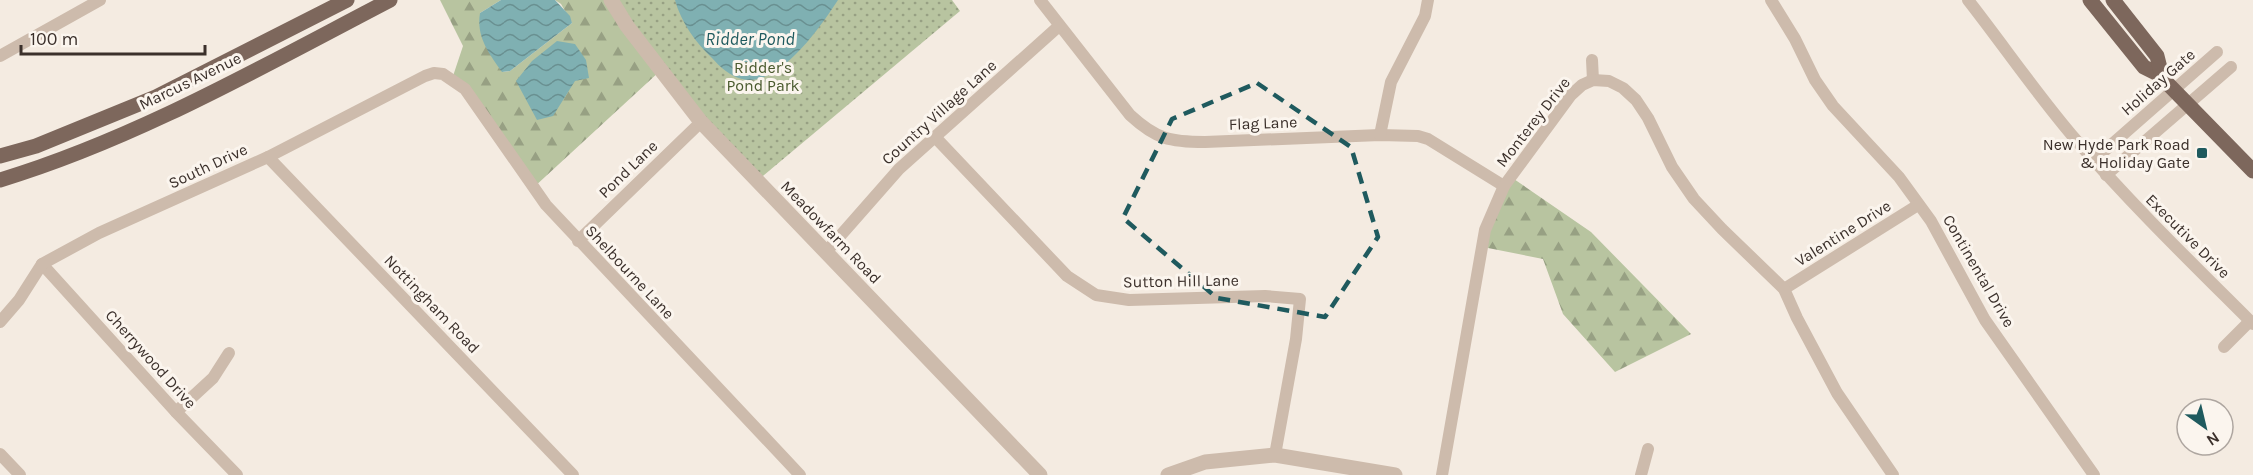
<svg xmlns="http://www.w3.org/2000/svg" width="2253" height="475" font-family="Karla,sans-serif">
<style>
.forest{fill:url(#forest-firs)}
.park{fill:url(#park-dots)}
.water{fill:url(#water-waves)}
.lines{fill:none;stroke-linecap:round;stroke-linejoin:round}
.minor{stroke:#cdbbac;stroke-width:12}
.tertiary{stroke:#cdbbac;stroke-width:15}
.primary{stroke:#7d675c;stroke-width:15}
.marked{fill:none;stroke:#1f5a5e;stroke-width:4.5;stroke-dasharray:12 8;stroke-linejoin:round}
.poi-dot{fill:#1f5a5e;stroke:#fbf5ee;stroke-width:2}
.labels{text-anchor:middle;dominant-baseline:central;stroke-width:6;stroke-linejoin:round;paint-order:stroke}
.park-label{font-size:16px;fill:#4a5a2e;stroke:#fbf5ee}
.street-label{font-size:16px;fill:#3b302b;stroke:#fbf5ee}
.poi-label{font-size:16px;fill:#3b302b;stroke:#fbf5ee;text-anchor:end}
.water-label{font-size:18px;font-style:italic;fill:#1f5a5e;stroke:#fbf5ee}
</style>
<defs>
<pattern id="forest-firs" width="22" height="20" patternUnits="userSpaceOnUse" patternTransform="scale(1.5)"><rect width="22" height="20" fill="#b8c4a0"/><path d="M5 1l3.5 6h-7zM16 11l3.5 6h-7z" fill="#97a083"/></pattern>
<pattern id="park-dots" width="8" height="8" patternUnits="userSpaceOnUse" patternTransform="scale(1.5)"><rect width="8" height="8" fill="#b8c4a0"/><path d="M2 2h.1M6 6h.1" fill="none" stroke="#97a083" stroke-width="1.8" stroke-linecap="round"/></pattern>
<pattern id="water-waves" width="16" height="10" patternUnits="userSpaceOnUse" patternTransform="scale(1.5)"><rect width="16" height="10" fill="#7fb0b2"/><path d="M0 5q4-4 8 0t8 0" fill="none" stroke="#699091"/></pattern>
</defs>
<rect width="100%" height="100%" fill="#f4ebe1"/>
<g class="forest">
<polygon points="440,0 501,0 480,13 503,72 510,71 572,23 561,4 555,0 611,0 660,71 533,188 452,79 463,46"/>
<polygon points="1511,177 1591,232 1691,334 1615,372 1563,314 1543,259 1483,247"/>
</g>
<polygon class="park" points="611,0 952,0 960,11 757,181"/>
<g class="water">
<path d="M501,0H555L570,16L572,23L510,71L502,72C489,53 476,37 480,13Z"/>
<path d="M675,0H838C821,26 779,88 742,79C731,77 719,66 712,58C695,42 681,22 675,0Z"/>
<polygon points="557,41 575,44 586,60 589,78 575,81 553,116 537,120 516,81 532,61"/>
</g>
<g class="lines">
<g class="minor">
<path d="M1040,0L1130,115C1156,139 1170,142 1205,142L1380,135L1418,136L1428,139L1504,186"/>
<polyline points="1771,0 1795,39 1815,80 1833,106 1899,177 1931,221 1985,320 2094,475"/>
<path d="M1968,0C2004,46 2038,96 2076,140C2132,205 2193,264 2253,324"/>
<polyline points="0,56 100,0"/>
<polyline points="1592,60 1593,80"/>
<polyline points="1380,135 1391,82 1425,16 1428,0"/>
<polyline points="935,137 1067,276 1096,295 1129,300 1265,296 1300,299 1296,339 1275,455"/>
<polyline points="268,157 573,475"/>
<polyline points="2094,160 2217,52"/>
<polyline points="2106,175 2231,67"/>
<polyline points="578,241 701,122"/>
<polyline points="826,252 899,169 1059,26"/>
<polyline points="42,264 176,412 237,475"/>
<polyline points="1784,289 1918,205"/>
<polyline points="0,322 19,300 42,264 99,233 268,157 425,76 434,73 443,74 465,89 546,205 800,475"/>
<polyline points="2224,347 2250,321"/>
<polyline points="176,412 213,378 229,353"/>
<polyline points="0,454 20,475"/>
<polyline points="1442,475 1485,230 1504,186 1571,95 1582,85 1593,80 1609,81 1623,88 1636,100 1648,118 1672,167 1694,199 1722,229 1784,289 1797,318 1837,393 1893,475"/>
<polyline points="1641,475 1648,449"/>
</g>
<g class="tertiary">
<polyline points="611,0 627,26 701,122 1040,475"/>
<polyline points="1168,475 1205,462 1275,455 1395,475"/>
</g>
<g class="primary">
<polyline points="2090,0 2144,67 2162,76"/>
<polyline points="2113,0 2157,56 2162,76 2167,83 2253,171"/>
<polyline points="0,156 36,146 156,97 347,0"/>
<path d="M0,180C136,139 265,65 390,0"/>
</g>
</g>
<path class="marked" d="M1257,83L1351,147L1378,237L1325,317L1217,298L1123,218L1172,119Z"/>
<rect class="poi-dot" x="2196" y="147" width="12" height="12" rx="3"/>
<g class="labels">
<g class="park-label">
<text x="763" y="67">Ridder's<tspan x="763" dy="18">Pond Park</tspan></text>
</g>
<g class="street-label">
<text transform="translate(190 81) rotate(-26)">Marcus Avenue</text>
<text transform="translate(2158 82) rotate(-41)">Holiday Gate</text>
<text transform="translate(939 112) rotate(-42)">Country Village Lane</text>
<text transform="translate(1533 122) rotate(-52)">Monterey Drive</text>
<text transform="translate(1263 123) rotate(-2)">Flag Lane</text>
<text transform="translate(208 166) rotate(-25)">South Drive</text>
<text transform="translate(628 169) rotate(-44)">Pond Lane</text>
<text transform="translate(831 232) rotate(46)">Meadowfarm Road</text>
<text transform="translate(1843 233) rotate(-32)">Valentine Drive</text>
<text transform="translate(2188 236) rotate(45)">Executive Drive</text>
<text transform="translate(1979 271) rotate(60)">Continental Drive</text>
<text transform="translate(630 272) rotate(47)">Shelbourne Lane</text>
<text transform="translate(1181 281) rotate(-1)">Sutton Hill Lane</text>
<text transform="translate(432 304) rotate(46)">Nottingham Road</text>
<text transform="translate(151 359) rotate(48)">Cherrywood Drive</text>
</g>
<g class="poi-label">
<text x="2190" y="144">New Hyde Park Road<tspan x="2190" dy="18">&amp; Holiday Gate</tspan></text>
</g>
<g class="water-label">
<text x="750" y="39">Ridder Pond</text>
</g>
</g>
<g transform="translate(2205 427) rotate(146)"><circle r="28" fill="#fbf5ee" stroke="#aea6a0" stroke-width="1.5"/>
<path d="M0-4.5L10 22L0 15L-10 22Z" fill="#1f5a5e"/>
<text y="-9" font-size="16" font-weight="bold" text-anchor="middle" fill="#3b302b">N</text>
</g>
<path d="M21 45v9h184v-9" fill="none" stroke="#3b302b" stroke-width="3"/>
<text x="30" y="45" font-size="18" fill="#3b302b" stroke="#fbf5ee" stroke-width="4.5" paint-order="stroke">100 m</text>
</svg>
